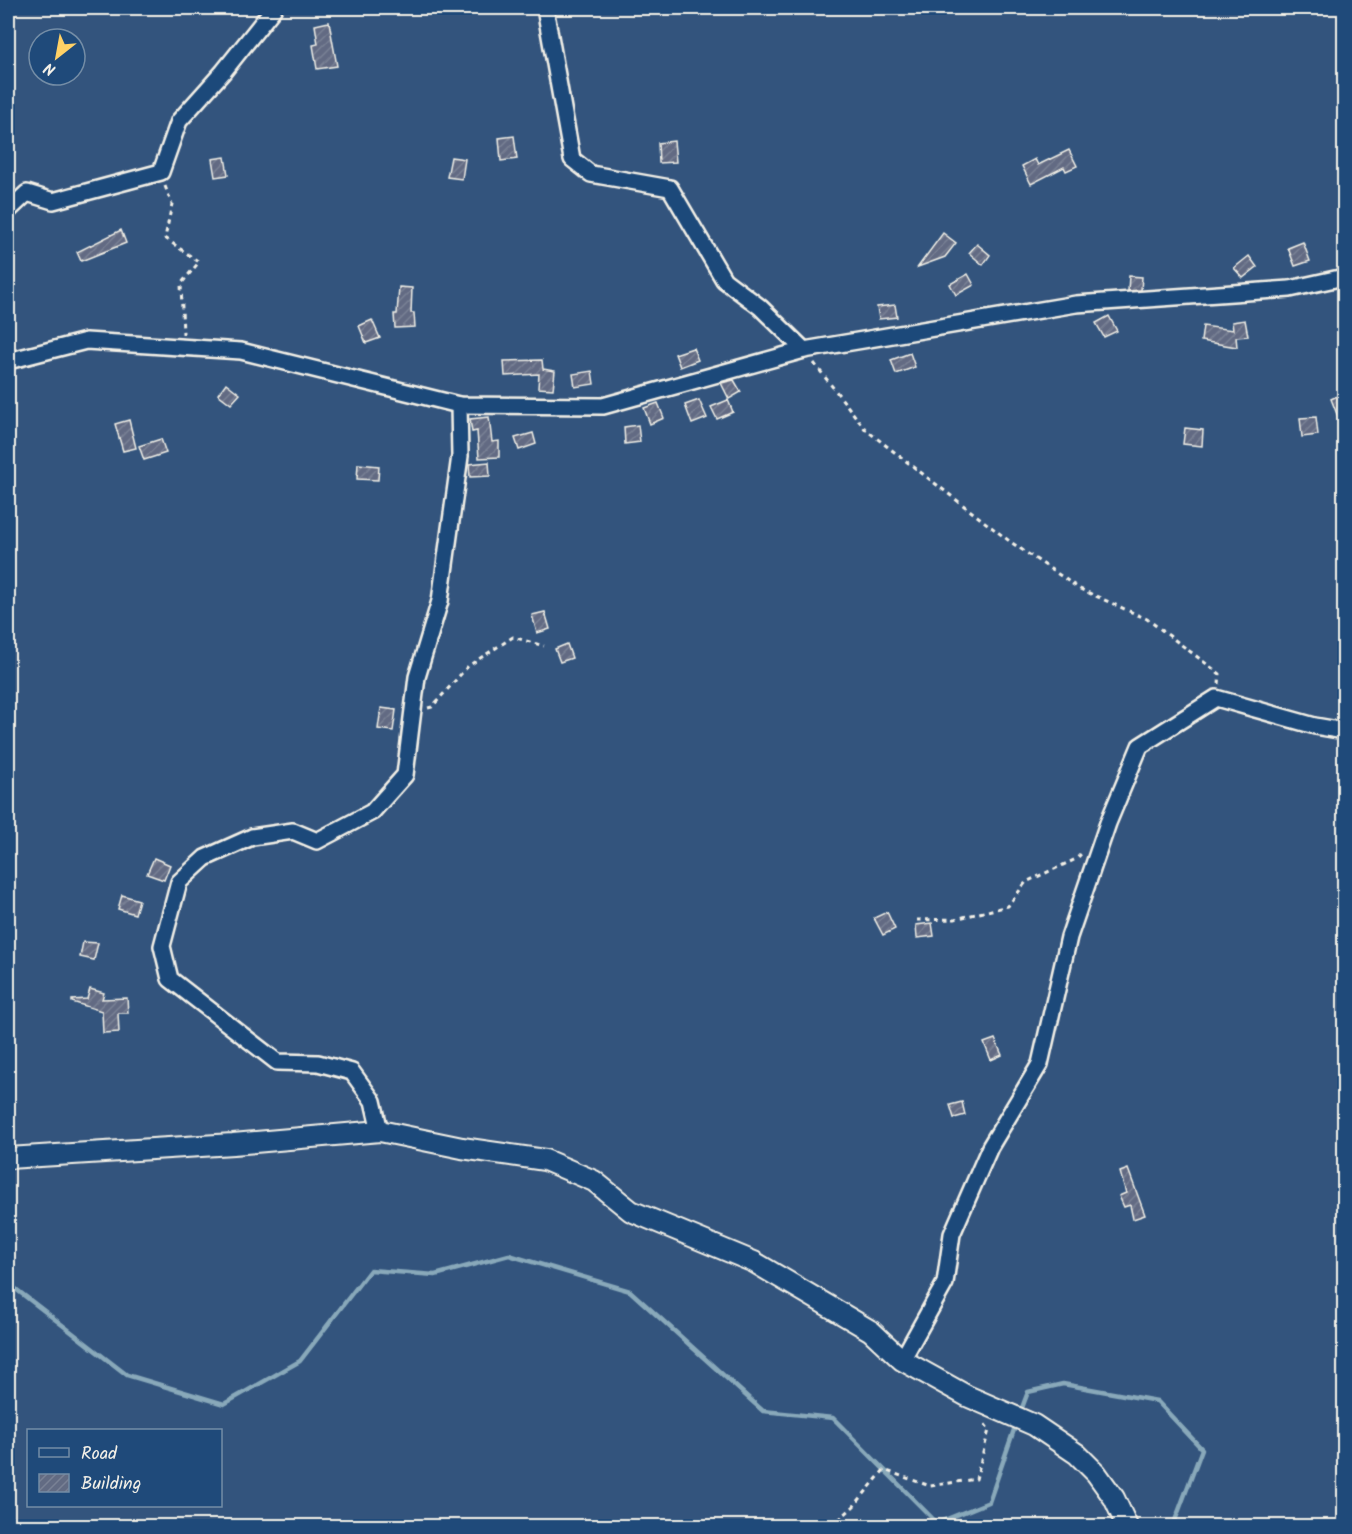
<svg xmlns="http://www.w3.org/2000/svg" width="1352" height="1534" font-family="Kalam,sans-serif">
<style>
.lines{fill:none;stroke-linecap:round;stroke-linejoin:round}
.stream{stroke:#89a9ba;stroke-width:4.5}
.building{fill:url(#building-hatch);stroke:#f4f1e8;stroke-width:1.5}
.minor-casing{stroke:#f4f1e8;stroke-width:20}
.major-casing{stroke:#f4f1e8;stroke-width:24}
.path{stroke:#f4f1e8;stroke-width:3;stroke-dasharray:4.5 4.5;stroke-linecap:butt}
.minor{stroke:#1f4a7a;stroke-width:15}
.major{stroke:#1f4a7a;stroke-width:20}
</style>
<defs>
<pattern id="building-hatch" width="6" height="6" patternUnits="userSpaceOnUse" patternTransform="scale(1.5)"><rect width="6" height="6" fill="#626b83"/><path d="M-1 1l2-2M0 6l6-6M5 7l2-2" fill="none" stroke="#798195"/></pattern>
</defs>
<rect width="100%" height="100%" fill="#33547d"/>
<filter id="ink" filterUnits="userSpaceOnUse"><feTurbulence type="fractalNoise" baseFrequency=".0167" numOctaves="2"/><feDisplacementMap in="SourceGraphic" scale="12" xChannelSelector="R" yChannelSelector="G"/><feConvolveMatrix kernelMatrix="1 2 1 2 8 2 1 2 1" color-interpolation-filters="sRGB"/></filter>
<g filter="url(#ink)">
<g class="lines">
<g class="stream">
<polyline points="8,1283 127,1375 224,1404 300,1361 370,1270 435,1275 509,1255 630,1291 763,1411 833,1418 937,1523 989,1502 1016,1424"/>
<polyline points="1020,1413 1028,1392 1063,1384 1157,1401 1202,1449 1173,1526"/>
</g>
</g>
<g class="building">
<polygon points="329,22 337,66 317,69 313,45 318,44 315,25"/>
<polygon points="514,136 517,159 501,161 499,138"/>
<polygon points="674,141 676,162 659,163 658,143"/>
<polygon points="1069,150 1077,166 1066,171 1064,167 1031,184 1022,166 1035,159 1038,165"/>
<polygon points="225,157 228,175 215,177 212,159"/>
<polygon points="451,157 465,159 462,179 447,177"/>
<polygon points="121,230 126,243 81,261 77,252"/>
<polygon points="943,233 956,243 945,257 918,267"/>
<polygon points="1303,242 1310,261 1295,266 1288,248"/>
<polygon points="977,244 990,255 983,265 969,253"/>
<polygon points="1249,256 1257,267 1243,278 1234,268"/>
<polygon points="968,274 974,285 956,295 950,284"/>
<polygon points="1129,276 1142,277 1141,290 1128,291"/>
<polygon points="399,287 412,288 411,313 414,313 415,327 395,328 394,314 397,314"/>
<polygon points="895,305 897,317 879,319 877,307"/>
<polygon points="1109,316 1117,331 1104,337 1096,323"/>
<polygon points="372,320 380,338 366,343 359,326"/>
<polygon points="1245,320 1248,336 1236,337 1237,347 1201,341 1203,326 1233,330 1232,322"/>
<polygon points="693,348 698,360 680,367 675,354"/>
<polygon points="910,353 915,367 896,374 891,360"/>
<polygon points="542,360 543,369 555,371 553,389 538,388 539,374 505,376 504,361"/>
<polygon points="592,371 594,384 575,387 573,374"/>
<polygon points="734,380 741,392 729,399 721,383"/>
<polygon points="226,383 240,394 231,404 218,394"/>
<polygon points="1344,393 1344,432 1331,399"/>
<polygon points="699,400 707,418 692,424 685,405"/>
<polygon points="728,400 733,412 717,419 711,407"/>
<polygon points="658,403 664,418 650,424 644,408"/>
<polygon points="489,417 492,442 499,441 499,457 479,458 477,431 472,432 470,419"/>
<polygon points="1316,417 1318,435 1302,437 1300,418"/>
<polygon points="129,420 136,448 123,451 115,424"/>
<polygon points="638,425 640,442 625,444 624,427"/>
<polygon points="1185,428 1203,430 1202,446 1183,444"/>
<polygon points="533,433 536,444 519,450 515,438"/>
<polygon points="161,439 166,453 144,460 139,446"/>
<polygon points="489,462 490,476 470,477 469,464"/>
<polygon points="358,464 379,466 378,480 357,479"/>
<polygon points="545,612 550,629 537,633 532,615"/>
<polygon points="567,644 572,658 560,662 555,649"/>
<polygon points="381,708 396,710 393,731 378,729"/>
<polygon points="154,858 170,865 164,880 147,874"/>
<polygon points="122,895 139,900 135,914 118,909"/>
<polygon points="887,912 895,929 883,935 874,918"/>
<polygon points="932,923 934,936 917,938 916,925"/>
<polygon points="83,942 98,943 94,960 80,957"/>
<polygon points="90,989 104,993 102,999 127,998 128,1013 118,1013 119,1032 103,1033 102,1011 72,1002 72,1000 87,999"/>
<polygon points="995,1039 1002,1055 991,1060 984,1043"/>
<polygon points="962,1102 965,1115 954,1118 950,1105"/>
<polygon points="1128,1169 1145,1215 1133,1219 1130,1205 1124,1207 1119,1196 1126,1193 1120,1172"/>
</g>
<g class="lines">
<defs>
<g id="minor">
<polyline points="545,8 572,159 591,174 670,188 724,280 760,307 804,350"/>
<polyline points="8,211 27,193 53,201 161,172 179,121 223,72 274,8"/>
<polyline points="8,361 86,341 241,351 459,405 603,406 804,350 1076,304 1290,289 1344,277"/>
<polyline points="380,1131 373,1101 352,1072 318,1063 277,1062 170,979 162,946 179,882 205,858 252,837 293,831 317,841 372,812 405,775 417,677 440,601 460,456 459,405"/>
<polyline points="902,1360 945,1283 952,1234 990,1147 1040,1064 1069,937 1108,823 1140,746 1216,698 1315,726 1344,731"/>
</g>
<polyline id="major" points="8,1158 233,1144 380,1131 462,1148 545,1160 594,1181 631,1211 754,1262 871,1331 902,1360 967,1396 1034,1425 1077,1454 1096,1473 1114,1498 1127,1526"/>
</defs>
<use href="#minor" class="minor-casing"/>
<use href="#major" class="major-casing"/>
<g class="path">
<polyline points="165,186 172,204 165,238 199,262 181,284 183,334"/>
<polyline points="814,363 866,430 1012,543 1080,589 1147,619 1220,674 1219,684"/>
<polyline points="428,708 432,707 468,666 513,637 544,646"/>
<polyline points="917,920 955,919 1008,906 1026,882 1076,859 1081,854"/>
<polyline points="832,1526 854,1506 884,1470 930,1486 976,1479 989,1430 984,1423"/>
</g>
<use href="#minor" class="minor"/>
<use href="#major" class="major"/>
</g>
</g>
<rect width="1352" height="1534" fill="none" stroke="#1f4a7a" stroke-width="30"/>
<rect x="15" y="15" width="1322" height="1504" fill="none" stroke="#f4f1e8" stroke-width="2" filter="url(#ink)"/>
<rect x="27" y="1429" width="195" height="78" fill="#1f4a7a" stroke="#748da6" stroke-width="1.5"/>
<rect x="39" y="1448" width="30" height="9" fill="#1f4a7a" stroke="#748da6" stroke-width="1.5"/>
<text x="81" y="1459" font-size="18" fill="#f4f1e8">Road</text>
<rect x="39" y="1474" width="30" height="18" fill="url(#building-hatch)" stroke="#748da6" stroke-width="1.5"/>
<text x="81" y="1489" font-size="18" fill="#f4f1e8">Building</text>
<g transform="translate(57 57) rotate(211)"><circle r="28" fill="#1f4a7a" stroke="#748da6" stroke-width="1.5"/>
<path d="M0-4.5L10 22L0 15L-10 22Z" fill="#ffd166"/>
<text y="-9" font-size="16" font-weight="bold" text-anchor="middle" fill="#f4f1e8">N</text>
</g>
</svg>
